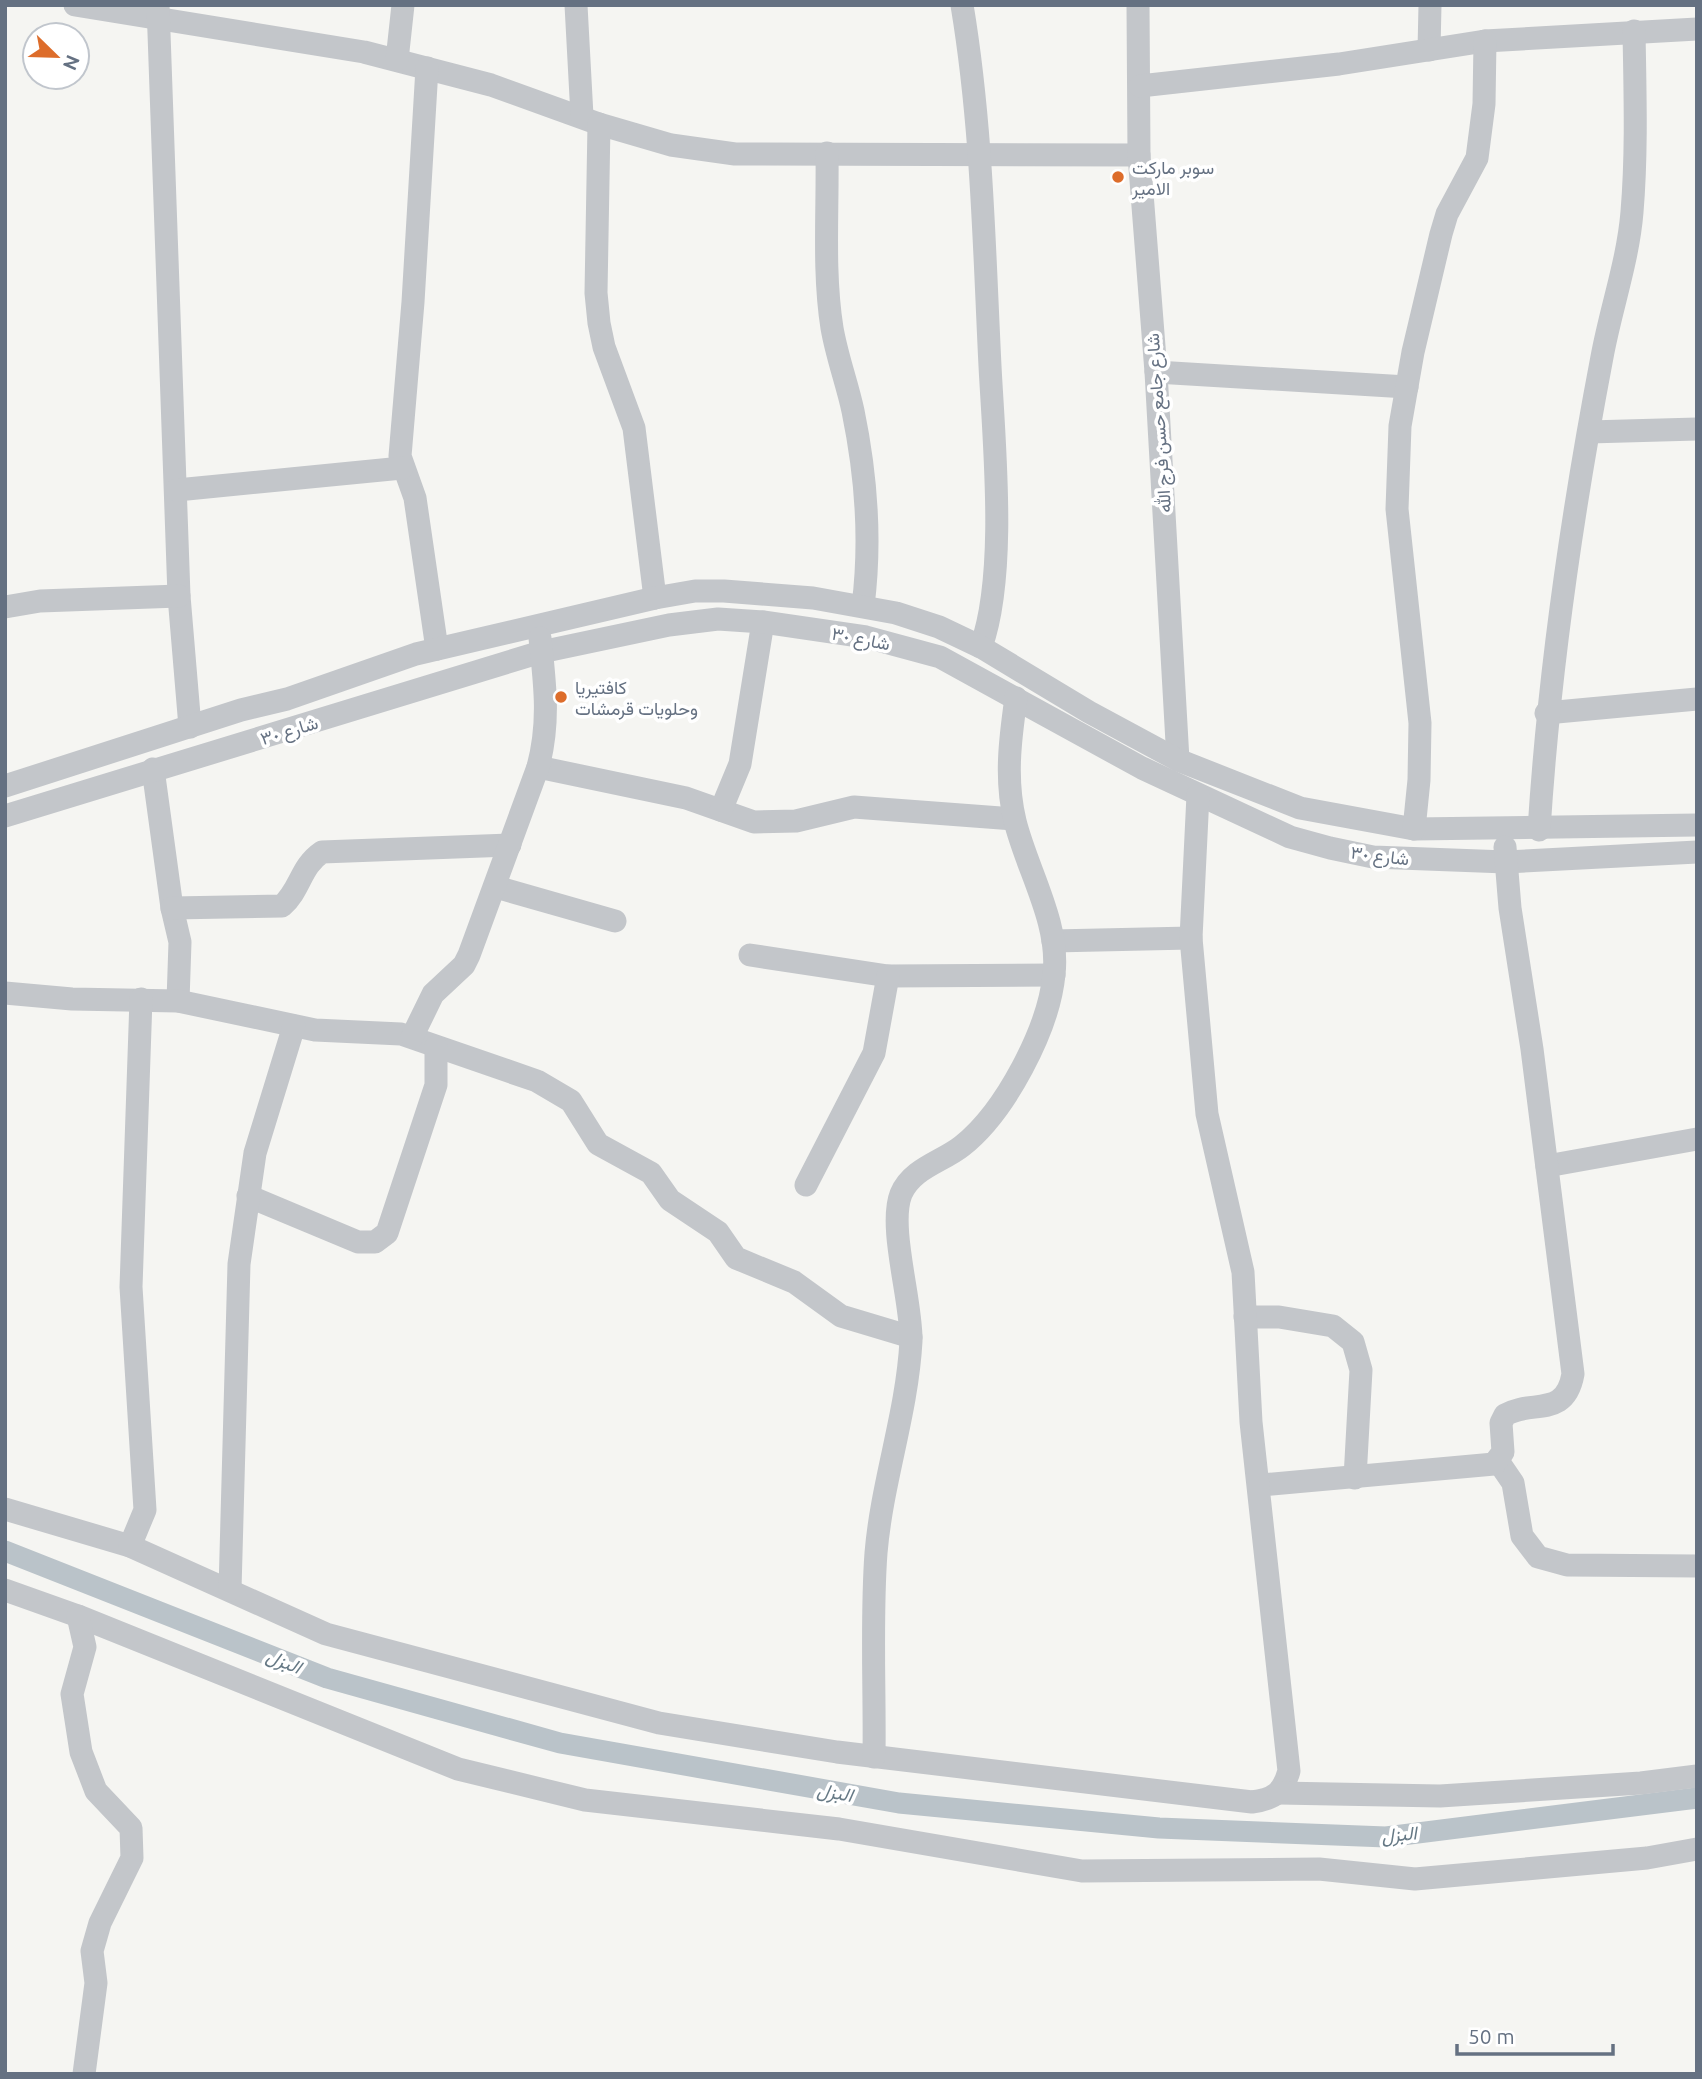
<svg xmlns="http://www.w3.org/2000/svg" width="1702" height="2079" font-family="Ubuntu,Vazirmatn,sans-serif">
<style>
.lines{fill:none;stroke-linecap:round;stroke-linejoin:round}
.canal{stroke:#bac3c9;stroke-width:21}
.minor{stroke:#c3c6ca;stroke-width:23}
.poi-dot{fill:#dd6d2b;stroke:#fff;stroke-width:2.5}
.labels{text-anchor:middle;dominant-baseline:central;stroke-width:7;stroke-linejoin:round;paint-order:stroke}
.poi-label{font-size:18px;fill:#657182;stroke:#fff;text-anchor:start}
.street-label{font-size:18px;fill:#657182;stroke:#fff}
.water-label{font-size:19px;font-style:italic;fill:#667985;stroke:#fff}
</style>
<rect width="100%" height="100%" fill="#f5f5f2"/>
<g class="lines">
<polyline class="canal" points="5,1551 327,1678 560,1743 899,1803 1159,1828 1386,1837 1697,1798"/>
<g class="minor">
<polyline points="75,5 364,52 491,85 599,124 671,145 735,154 1139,155"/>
<polyline points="158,5 179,596 190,727"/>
<polyline points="576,5 582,116"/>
<path d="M962,5C982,125 984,245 990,366C994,444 1007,574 981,647"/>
<polyline points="1138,5 1139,155 1156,372 1178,760"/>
<polyline points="1429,50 1430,5"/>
<polyline points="397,60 403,5"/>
<polyline points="427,68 413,302 400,456 415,498 437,649"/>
<polyline points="1140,86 1339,64 1485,41 1697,29"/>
<polyline points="599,124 596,293 599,323 604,347 634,428 655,598"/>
<path d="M827,153C828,211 823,271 832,328C837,357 847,383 853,411C866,474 871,543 863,606"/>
<polyline points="1156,372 1407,387"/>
<polyline points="1589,432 1697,429"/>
<polyline points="177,490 402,468"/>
<polyline points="5,607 40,601 179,596"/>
<polyline points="1546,713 1697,699"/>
<polyline points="538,767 686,798 754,822 796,821 854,807 1014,819"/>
<polyline points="153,769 172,908 180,942 178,1001"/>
<polyline points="5,786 241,710 287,699 416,654 655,598 695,591 724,591 813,598 896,613 939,627 981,647 1089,712 1178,760 1300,808 1414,829 1697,825"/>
<polyline points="721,810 740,764 763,622"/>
<polyline points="5,816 541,652 669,625 718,619 763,622 866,637 940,657 1142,768 1290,837 1330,848 1373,857 1506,862 1697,852"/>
<polyline points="1414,829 1419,780 1420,723 1397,509 1400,426 1413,352 1441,234 1447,214 1477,158 1484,104 1485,41"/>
<path d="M1539,830C1549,671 1572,514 1602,357C1611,308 1628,261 1632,212C1637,152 1635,92 1634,31"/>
<polyline points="496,887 615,921"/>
<path d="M172,908L282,906C301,889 300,867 322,852L510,845"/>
<polyline points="1053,941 1191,938"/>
<polyline points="750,955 888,976 1054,975"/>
<polyline points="5,993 72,999 178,1001 315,1030 401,1034 537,1081 571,1101 598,1144 651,1173 670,1200 718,1232 736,1258 794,1282 841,1316 911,1337"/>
<path d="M412,1037L433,994L464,965L469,955L538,767C550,722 545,684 540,638"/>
<polyline points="1547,1166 1697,1139"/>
<polyline points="806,1185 874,1053 888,976"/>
<polyline points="248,1196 358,1242 375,1242 387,1233 436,1085 436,1047"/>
<polyline points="1245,1317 1279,1317 1333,1326 1353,1342 1361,1370 1355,1478"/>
<polyline points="1498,1461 1513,1483 1522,1536 1538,1557 1567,1565 1697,1566"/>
<path d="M1261,1485L1494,1464L1503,1452L1501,1423L1505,1415C1532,1399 1565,1419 1573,1374L1532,1049L1510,908L1505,847"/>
<path d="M5,1509L130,1546L326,1634L659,1723L837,1752L1252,1802C1275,1799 1283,1792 1289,1771L1251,1422L1243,1272L1207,1114L1191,938L1198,795"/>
<polyline points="130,1546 145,1510 131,1287 141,999"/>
<polyline points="5,1590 78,1616 458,1769 585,1800 839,1829 1082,1871 1319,1869 1415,1879 1647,1858 1697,1849"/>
<polyline points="230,1590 239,1264 255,1153 294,1026"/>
<polyline points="78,1616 85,1647 72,1694 81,1752 96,1791 131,1828 132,1858 100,1923 92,1951 96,1983 84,2074"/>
<path d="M874,1757C875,1689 871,1620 876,1553C882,1481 907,1414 911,1341C912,1302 888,1227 901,1194C912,1168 942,1162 962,1146C1005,1112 1049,1029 1054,974C1060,923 1027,870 1015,821C1005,780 1010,740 1016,698"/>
<polyline points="1279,1793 1440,1796 1641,1783 1697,1776"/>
</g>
</g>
<g class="poi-dot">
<circle cx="1118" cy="177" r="7"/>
<circle cx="561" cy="697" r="7"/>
</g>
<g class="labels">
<g class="poi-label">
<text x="1132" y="167">سوبر ماركت<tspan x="1132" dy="21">الامير</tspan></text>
<text x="575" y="687">كافتيريا<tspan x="575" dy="21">وحلويات قرمشات</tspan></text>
</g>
<g class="street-label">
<text transform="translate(1158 423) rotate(-94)">شارع جامع حسن فرج الله</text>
<text transform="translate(861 638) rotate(11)">شارع ٣٠</text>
<text transform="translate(289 730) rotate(-17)">شارع ٣٠</text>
<text transform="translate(1380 855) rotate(7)">شارع ٣٠</text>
</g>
<g class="water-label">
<text transform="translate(284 1661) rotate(22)">البزل</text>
<text transform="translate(835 1792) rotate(10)">البزل</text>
<text transform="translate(1399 1834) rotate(-5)">البزل</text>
</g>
</g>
<rect width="1702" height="2079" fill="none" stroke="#657182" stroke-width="14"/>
<g transform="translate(56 56) rotate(113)"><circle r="33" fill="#ffffff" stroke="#c1c6cd" stroke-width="2"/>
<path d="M0-5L12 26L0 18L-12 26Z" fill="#dd6d2b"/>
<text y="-10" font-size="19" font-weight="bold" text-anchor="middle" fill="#657182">N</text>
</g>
<path d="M1457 2044v10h156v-10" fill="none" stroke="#657182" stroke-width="3.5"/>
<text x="1468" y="2044" font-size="21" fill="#657182" stroke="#ffffff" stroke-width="5" paint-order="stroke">50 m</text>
</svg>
